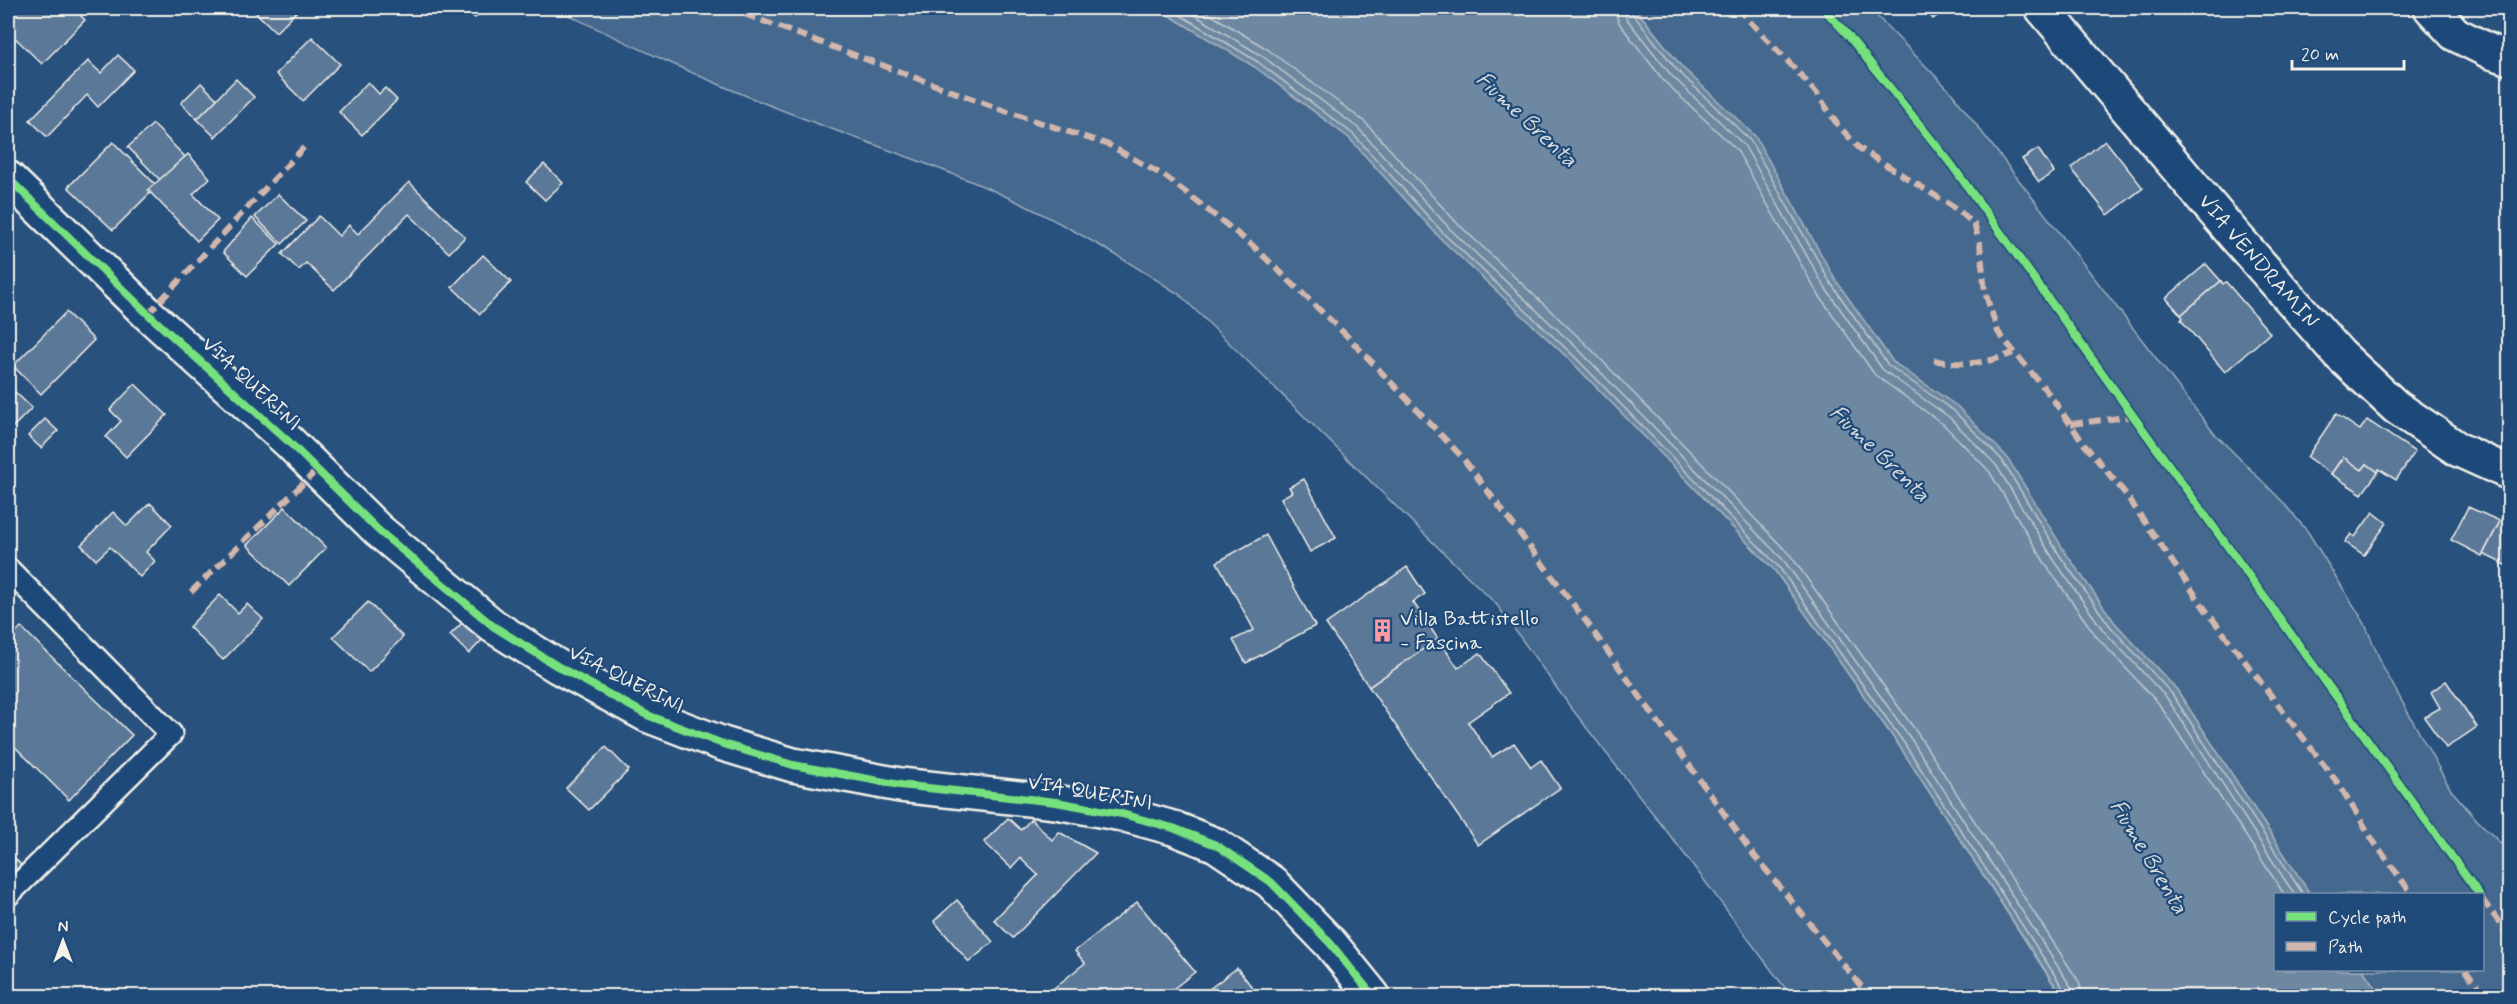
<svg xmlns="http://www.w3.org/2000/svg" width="2517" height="1004" font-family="Mynerve,sans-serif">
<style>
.green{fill:#45688e;stroke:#9cacbb;stroke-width:1.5}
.water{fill:#6e88a2;stroke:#a4b2be;stroke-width:1.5}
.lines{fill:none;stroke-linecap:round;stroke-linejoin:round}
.shore{stroke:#bec7cc;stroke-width:1.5}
.building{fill:#5b7899;stroke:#f4f1e8;stroke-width:1.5}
.service-casing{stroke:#f4f1e8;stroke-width:26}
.minor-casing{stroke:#f4f1e8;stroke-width:38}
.service{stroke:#1f4a7a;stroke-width:21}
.minor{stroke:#1f4a7a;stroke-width:33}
.quiet{stroke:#d1b7ad;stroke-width:6;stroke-dasharray:12 6;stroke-linecap:butt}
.cycleway-casing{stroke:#1f4a7a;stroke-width:11}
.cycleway{stroke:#77e17e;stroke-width:8}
.labels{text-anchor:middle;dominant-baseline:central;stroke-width:4.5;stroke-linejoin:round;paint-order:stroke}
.street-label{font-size:21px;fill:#f4f1e8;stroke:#1f4a7a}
.poi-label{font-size:21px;fill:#f4f1e8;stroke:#1f4a7a;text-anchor:start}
.water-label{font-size:22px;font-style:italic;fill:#d9dcda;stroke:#1f4a7a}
</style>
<rect width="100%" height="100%" fill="#28517e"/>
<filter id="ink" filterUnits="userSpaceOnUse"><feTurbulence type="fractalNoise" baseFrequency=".0167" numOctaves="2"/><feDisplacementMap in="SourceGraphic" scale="12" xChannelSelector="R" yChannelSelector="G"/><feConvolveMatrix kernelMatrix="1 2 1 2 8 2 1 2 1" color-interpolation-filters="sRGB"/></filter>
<g filter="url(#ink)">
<g class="green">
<path d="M554,8H1157L1255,67L1349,138L1441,239L1569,359L1775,571L1900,747L2061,996H1791L1689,860L1569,705L1497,605L1180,295C1114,252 1046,212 973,182C906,155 836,132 769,105C695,76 625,42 554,8Z"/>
<polygon points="1635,8 1869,8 1951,92 2213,432 2281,500 2308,532 2364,622 2384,669 2451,790 2477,820 2507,850 2510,855 2509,996 2381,996 2363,970 2482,970 2482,894 2310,894 2177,690 2115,623 1958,407 1893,362 1681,66"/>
</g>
<polygon class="water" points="1157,8 1635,8 1681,66 1755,136 1835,279 1893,362 1958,407 2007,457 2065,552 2115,623 2177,690 2310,894 2276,894 2276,970 2363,970 2381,996 2062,996 1900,747 1775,571 1569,359 1441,239 1349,138 1255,67"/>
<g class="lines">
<g class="shore">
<polyline points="1169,8 1258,62 1353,134 1445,235 1573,355 1779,567 1904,743 2065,991 2066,996"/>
<polyline points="1183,8 1262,56 1358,128 1451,230 1579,350 1785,562 1911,739 2071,987 2074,996"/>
<polyline points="1200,8 1267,49 1365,122 1457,223 1585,343 1791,556 1918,734 2079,982 2083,996"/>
<polyline points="1614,8 1619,23 1664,81 1737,150 1816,291 1875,375 1943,424 1989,471 2046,565 2096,636 2159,704 2284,894"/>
<polyline points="1623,8 1626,18 1671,75 1744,145 1824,286 1883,370 1949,417 1996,465 2054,560 2103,630 2167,698 2294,894"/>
<polyline points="1631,8 1632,13 1677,70 1750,140 1830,282 1888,365 1954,411 2002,460 2060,556 2110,626 2172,694 2303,894"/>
</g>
</g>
<g class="building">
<polygon points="8,8 77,8 75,10 85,20 42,64 8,31"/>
<polygon points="251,8 300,8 276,32"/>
<polygon points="465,8 486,8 475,18"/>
<polygon points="1924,8 1948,8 1933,19"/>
<polygon points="312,37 340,64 303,101 276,74"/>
<polygon points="118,55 134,70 98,107 87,95 47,137 30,120 88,61 101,73"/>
<polygon points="236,79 254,97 215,137 197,119"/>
<polygon points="368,82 379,94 385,88 397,100 362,135 339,112"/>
<polygon points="201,83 217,99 197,119 181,103"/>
<polygon points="153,124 185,157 160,180 128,147"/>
<polygon points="2105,140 2143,188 2108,215 2071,168"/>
<polygon points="113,142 155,184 148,190 151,192 113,230 68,187"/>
<polygon points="2038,149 2054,172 2039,182 2022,159"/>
<polygon points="188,154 210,178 193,194 218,220 197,241 148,190"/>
<polygon points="544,164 563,183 545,200 526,182"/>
<polygon points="409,182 465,237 449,253 409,214 334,290 306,263 299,270 282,254 319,216 339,236 349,225 358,234"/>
<polygon points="278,194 306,221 282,244 255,217"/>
<polygon points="252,218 279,244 247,276 223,252"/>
<polygon points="483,255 511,282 480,314 452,287"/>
<polygon points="2206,264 2221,281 2181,315 2166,298"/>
<polygon points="2221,281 2223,284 2226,282 2270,333 2225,372 2181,320 2183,318 2181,315"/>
<polygon points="66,312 94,340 41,394 13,366"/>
<polygon points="135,384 167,415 126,457 106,437 121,421 110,410"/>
<polygon points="15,392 32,408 8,432 8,400"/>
<polygon points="2336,414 2360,430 2367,420 2415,452 2396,480 2379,469 2378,472 2367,464 2362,470 2343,457 2331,474 2307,457"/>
<polygon points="45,419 58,431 41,448 28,436"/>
<polygon points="2343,457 2362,470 2367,464 2378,472 2362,494 2331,474"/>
<polygon points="1304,479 1336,538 1310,552 1281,498 1292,492 1289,487"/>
<polygon points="2510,502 2510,567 2483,554"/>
<polygon points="150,503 172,525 146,552 155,561 140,577 110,547 96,560 81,545 113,512 127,526"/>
<polygon points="285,507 326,548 289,586 247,545"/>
<polygon points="2468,507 2500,521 2482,556 2451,540"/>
<polygon points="2373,512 2387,523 2364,555 2345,542 2351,534 2355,537"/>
<polygon points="1266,535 1315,626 1246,663 1233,640 1254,630 1217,562"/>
<polygon points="1407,567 1425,594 1413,602 1438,639 1369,687 1326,624"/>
<polygon points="220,595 238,613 247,604 263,619 223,660 189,627"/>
<polygon points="368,602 403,637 369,672 333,637"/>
<polygon points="463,622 482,640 469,654 450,635"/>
<polygon points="21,627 132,735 69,800 8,740 8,641"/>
<polygon points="1438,639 1458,668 1480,653 1509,693 1468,722 1492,757 1514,743 1531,767 1541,760 1560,788 1478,845 1369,687"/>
<polygon points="2446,681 2477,727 2446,748 2424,717 2440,708 2431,692"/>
<polygon points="606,747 629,770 589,810 566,788"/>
<polygon points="1008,818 1021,830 1031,819 1052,840 1059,832 1096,853 1013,938 994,920 1038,875 1020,858 1011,868 984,842"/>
<polygon points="8,851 21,865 8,878"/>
<polygon points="957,900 993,942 969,962 934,921"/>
<polygon points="1137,902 1195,972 1164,996 1061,996 1054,988 1085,963 1075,951"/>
<polygon points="1237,968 1259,996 1200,996"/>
</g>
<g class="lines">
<defs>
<polyline id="service" points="8,569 171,734 8,895"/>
<g id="minor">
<path id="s1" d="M2042,8L2235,236L2339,354L2396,407L2459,450L2510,473"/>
<polyline points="2431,8 2455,34 2491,52 2510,58"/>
<polyline points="8,178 148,314 289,442 378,530 493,626 557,666 647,715 723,744 793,765 900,785 1056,802 1122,814 1173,828 1216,845 1271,882 1330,943 1373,996"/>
</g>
</defs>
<use href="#service" class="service-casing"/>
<use href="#minor" class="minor-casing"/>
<use href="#service" class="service"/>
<use href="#minor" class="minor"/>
<g class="quiet">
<polyline points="728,8 1008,112 1109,145 1166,177 1252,245 1346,335 1462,457 1585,620 1753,854 1869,996"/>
<polyline points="1737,8 1797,71 1818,95 1837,124 1859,148 1958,210 1974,224 1980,244 1985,292 1998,332 2049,394 2085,445 2124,492 2205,609 2340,786 2374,842 2412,894"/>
<polyline points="148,314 306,145"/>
<path d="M1934,360C1963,366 1986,364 2013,353"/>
<polyline points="2071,424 2134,416"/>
<polyline points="191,592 317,470"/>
<polyline points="2482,899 2510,937"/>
<polyline points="2465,970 2485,996"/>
</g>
<defs>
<g id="cycleway">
<polyline points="1823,8 1847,34 1951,164 2479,894"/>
<polyline points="8,178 148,314 289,442 378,530 493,626 557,666 647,715 723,744 793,765 900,785 1056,802 1122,814 1173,828 1216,845 1271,882 1330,943 1373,996"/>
</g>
</defs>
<use href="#cycleway" class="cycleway-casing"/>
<use href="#cycleway" class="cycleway"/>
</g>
</g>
<defs>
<symbol id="building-bare" viewBox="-9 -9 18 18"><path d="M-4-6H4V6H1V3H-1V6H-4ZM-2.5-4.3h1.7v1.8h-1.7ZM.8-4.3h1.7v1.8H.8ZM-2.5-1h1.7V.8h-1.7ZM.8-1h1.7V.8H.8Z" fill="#ff9aa2" stroke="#1f4a7a" stroke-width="2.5" paint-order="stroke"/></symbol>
</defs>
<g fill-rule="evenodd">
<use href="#building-bare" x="1366" y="614" width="33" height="33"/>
</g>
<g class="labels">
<g class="street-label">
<text stroke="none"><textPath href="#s1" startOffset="333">VIA VENDRAMIN</textPath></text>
<text transform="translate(251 384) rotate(43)">VIA QUERINI</text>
<text transform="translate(626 680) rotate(27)">VIA QUERINI</text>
<text transform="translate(1090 793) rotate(10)">VIA QUERINI</text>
</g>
<g class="poi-label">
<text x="1400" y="619">Villa Battistello<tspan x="1400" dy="24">- Fascina</tspan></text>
</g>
<g class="water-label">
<text transform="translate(1526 120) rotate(43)">Fiume Brenta</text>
<text transform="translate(1879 454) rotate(44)">Fiume Brenta</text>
<text transform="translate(2148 857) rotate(59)">Fiume Brenta</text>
</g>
</g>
<rect width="2517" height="1004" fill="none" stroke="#1f4a7a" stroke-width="30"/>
<rect x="15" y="15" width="2487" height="974" fill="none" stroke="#f4f1e8" stroke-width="2" filter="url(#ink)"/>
<rect x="2274" y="893" width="210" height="78" fill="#1f4a7a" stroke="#748da6" stroke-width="1.5"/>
<rect x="2286" y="912" width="30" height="9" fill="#77e17e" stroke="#748da6" stroke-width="1.5"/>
<text x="2328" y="923" font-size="18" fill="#f4f1e8">Cycle path</text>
<rect x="2286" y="942" width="30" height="9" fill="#d1b7ad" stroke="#748da6" stroke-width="1.5"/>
<text x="2328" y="953" font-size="18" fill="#f4f1e8">Path</text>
<g transform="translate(63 941)" stroke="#1f4a7a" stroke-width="4.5" paint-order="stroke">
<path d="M0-4.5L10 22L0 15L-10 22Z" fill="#f4f1e8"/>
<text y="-9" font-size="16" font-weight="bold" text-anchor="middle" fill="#f4f1e8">N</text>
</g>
<path d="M2292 60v9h112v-9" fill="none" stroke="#f4f1e8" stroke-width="3"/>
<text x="2301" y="60" font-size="18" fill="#f4f1e8" stroke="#1f4a7a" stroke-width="4.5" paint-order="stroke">20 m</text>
</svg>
